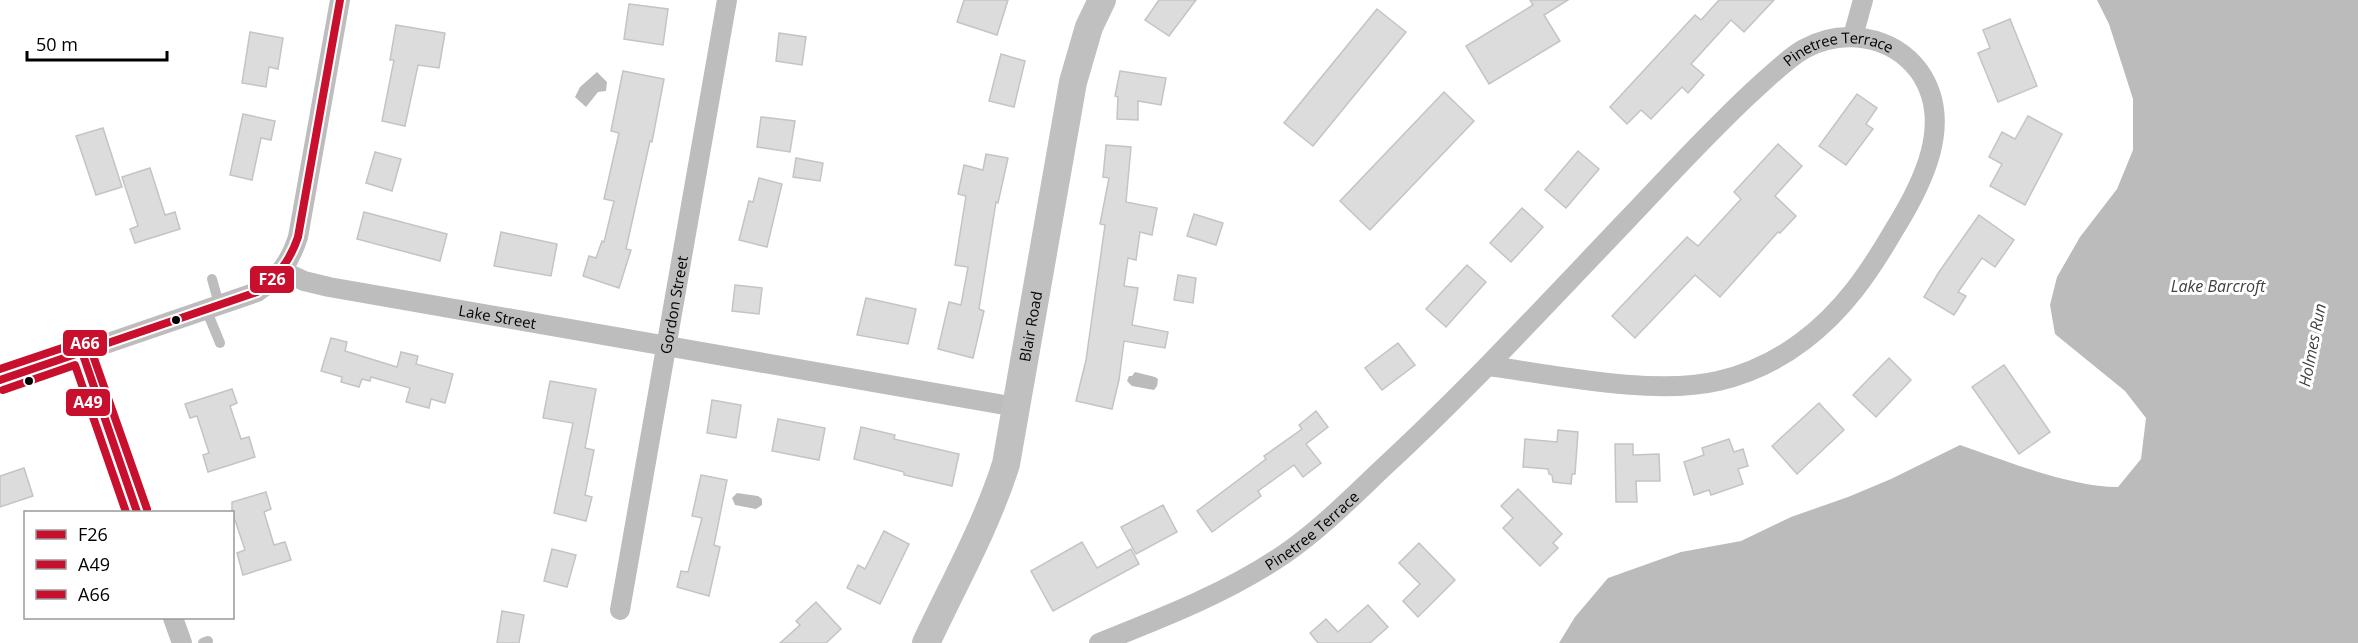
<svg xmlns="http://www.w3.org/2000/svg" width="2358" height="643" font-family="'Open Sans',sans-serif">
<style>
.water{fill:#bbb}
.building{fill:#dcdcdc;stroke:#c4c4c4;stroke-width:1.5}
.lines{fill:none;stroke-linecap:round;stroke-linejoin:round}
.lane{stroke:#bdbdbd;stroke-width:10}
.street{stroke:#bdbdbd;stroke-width:20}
.secondary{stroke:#c0c0c0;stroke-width:28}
.bus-1-casing{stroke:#fff;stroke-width:12}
.bus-2-casing{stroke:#fff;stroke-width:12}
.bus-3-casing{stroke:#fff;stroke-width:12}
.bus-1{stroke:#c8102e;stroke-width:8}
.bus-2{stroke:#c8102e;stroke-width:8}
.bus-3{stroke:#c8102e;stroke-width:8}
.bus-dot{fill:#000;stroke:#fff;stroke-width:2}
.labels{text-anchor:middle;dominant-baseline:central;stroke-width:6;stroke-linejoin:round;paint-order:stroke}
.street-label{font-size:15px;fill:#000;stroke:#fff}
.water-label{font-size:16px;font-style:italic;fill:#3f3f3f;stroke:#fff}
.line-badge{stroke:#fff;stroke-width:2}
.badge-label{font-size:16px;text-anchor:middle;font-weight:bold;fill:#fff}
</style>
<rect width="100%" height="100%" fill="#fff"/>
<g class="water">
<path d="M2097,0H2358V643H1559L1575,617L1608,578L1681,552L1741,541L1791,517L1848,497L1891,479L1960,445C2006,461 2071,487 2118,487L2141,459L2146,418L2125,391L2055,334L2050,305L2057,277L2080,237L2117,189L2133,150V99L2109,24Z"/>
<polygon points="597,72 607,82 606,91 598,92 586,107 575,97 580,87"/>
<polygon points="1135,372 1155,377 1158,379 1157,386 1154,390 1132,386 1127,381 1129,376 1132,376"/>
<polygon points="737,493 758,496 762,499 762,505 756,509 735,505 732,498"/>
</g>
<g class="building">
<polygon points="964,0 1008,0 997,35 957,22"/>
<polygon points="1159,0 1196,0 1169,36 1145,20"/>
<polygon points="1530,0 1568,0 1544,15 1560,41 1489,84 1466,46 1533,5"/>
<polygon points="1719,0 1774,0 1744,32 1731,20 1691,64 1704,75 1688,93 1682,87 1651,119 1641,110 1627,124 1610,107 1695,15 1701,20"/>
<polygon points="629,4 668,9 663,45 624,39"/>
<polygon points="1377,9 1406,32 1313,146 1284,123"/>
<polygon points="2010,19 2037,86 1998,102 1978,53 1990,48 1983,30"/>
<polygon points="396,25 445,33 439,68 418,65 405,126 382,121 394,60 390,60"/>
<polygon points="250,32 283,38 278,69 269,67 266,87 242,83"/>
<polygon points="779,33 806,37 802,65 776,61"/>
<polygon points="1001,54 1025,61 1014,107 989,101"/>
<polygon points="623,71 664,79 652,142 650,141 626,249 631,250 619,288 583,276 589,256 596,258 602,241 604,242 614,201 604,199 619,133 611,131"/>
<polygon points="1120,71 1166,78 1161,105 1138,101 1138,120 1117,119 1118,97 1115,96"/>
<polygon points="1444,92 1474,121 1370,230 1340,201"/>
<polygon points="1857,94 1877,108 1866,124 1873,129 1846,165 1819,146"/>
<polygon points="243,114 275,121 271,140 261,138 252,180 230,175"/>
<polygon points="2028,116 2062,134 2025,205 1990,186 2002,164 1989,157 2002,132 2015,139"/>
<polygon points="761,117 795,121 790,152 757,147"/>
<polygon points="103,128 122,187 96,195 76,136"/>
<polygon points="1778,144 1802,166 1775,196 1796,216 1780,233 1778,232 1720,297 1695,275 1635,338 1612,316 1687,237 1698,246 1741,199 1734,192"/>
<polygon points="1106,145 1131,147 1126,202 1157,208 1152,235 1140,232 1136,260 1128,258 1124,286 1138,288 1132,325 1168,332 1165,348 1124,341 1119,380 1112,409 1076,401 1086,360 1105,225 1100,224 1109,178 1103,177"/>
<polygon points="1578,151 1599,169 1566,208 1545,190"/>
<polygon points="375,152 401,159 392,191 366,183"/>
<polygon points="986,154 1008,158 998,203 996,202 979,309 984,311 973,358 938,349 949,302 961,305 968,267 955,265 966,196 958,194 964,165 983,170"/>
<polygon points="796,158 823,163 820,181 793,177"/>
<polygon points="150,168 165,215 175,212 180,229 135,243 130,229 138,226 122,177"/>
<polygon points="759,178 782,184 767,247 739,240 749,201 753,202"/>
<polygon points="1522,208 1543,227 1511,262 1490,243"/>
<polygon points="364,212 447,234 440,261 357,239"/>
<polygon points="1194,214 1223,223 1216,245 1187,236"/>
<polygon points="1979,215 2014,240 1995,267 1982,258 1958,292 1966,296 1954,315 1924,297 1939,272"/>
<polygon points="501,232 557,244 551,276 494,266"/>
<polygon points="1467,265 1486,282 1446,327 1426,309"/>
<polygon points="1178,275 1196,278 1193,303 1174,300"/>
<polygon points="735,285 762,288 759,314 732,311"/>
<polygon points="866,298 916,309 908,344 857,335"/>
<polygon points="331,338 347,342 345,351 397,367 401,352 418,356 416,364 453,374 445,403 431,399 429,408 406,402 410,388 371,377 370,381 362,379 359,387 341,382 342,377 321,371"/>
<polygon points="1398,343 1415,365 1382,390 1365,368"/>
<polygon points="1889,358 1911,380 1876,417 1853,395"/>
<polygon points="2004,365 2050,432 2019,454 1972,387"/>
<polygon points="550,381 596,389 585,448 594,450 585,495 592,497 586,521 554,513 573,423 543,418"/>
<polygon points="232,389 237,403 230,406 241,439 249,437 255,457 208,472 203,455 209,453 197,416 190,418 185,404"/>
<polygon points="712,400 741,405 736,438 707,433"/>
<polygon points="1819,403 1844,430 1797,474 1772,446"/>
<polygon points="1316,411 1328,427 1306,444 1321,463 1303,477 1294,465 1258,491 1261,496 1212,532 1197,511 1266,459 1264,456 1302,429 1299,425"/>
<polygon points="778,419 825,428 819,460 772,451"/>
<polygon points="861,427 895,435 894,439 959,454 952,486 904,475 904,472 854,459"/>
<polygon points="1558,430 1578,432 1575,474 1572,474 1571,484 1553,482 1552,475 1549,474 1548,469 1523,467 1525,439 1557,442"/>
<polygon points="1729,439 1734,452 1743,449 1748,466 1738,469 1743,484 1711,495 1709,490 1694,495 1684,462 1704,455 1702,448"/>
<polygon points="1615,444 1633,444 1633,455 1659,454 1660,481 1636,481 1637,502 1616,502"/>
<polygon points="24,468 33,496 0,507 0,476"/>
<polygon points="701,475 727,480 714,545 720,547 709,596 677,587 681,571 688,572 702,518 692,516"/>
<polygon points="1518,489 1562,534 1553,543 1558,548 1540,566 1503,528 1513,518 1501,506"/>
<polygon points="266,492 271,509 264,512 274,545 285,542 291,560 243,575 237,553 245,550 235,520 232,520 232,502"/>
<polygon points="1163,505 1177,532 1136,554 1121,527"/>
<polygon points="884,531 909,544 880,604 847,588 858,565 865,569"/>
<polygon points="1082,542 1097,568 1131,549 1139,564 1053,611 1031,571"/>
<polygon points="1419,543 1455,580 1418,617 1403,601 1420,584 1399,563"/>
<polygon points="552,549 576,555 567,587 544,581"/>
<polygon points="816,602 841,629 826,643 780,643 800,625 796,621"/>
<polygon points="1368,605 1388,627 1370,643 1318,643 1310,633 1326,619 1338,632"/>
<polygon points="502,611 524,615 519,643 497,643"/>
</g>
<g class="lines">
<g class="lane">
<polyline points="212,279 219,304"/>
<polyline points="206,309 220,343"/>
<polyline points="203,643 208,641"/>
</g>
<g class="street">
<polyline points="1853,36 1863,0"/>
<path id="s1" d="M283,271L304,281L329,287L1016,407"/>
<polyline points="82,352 137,512"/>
<path d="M0,380L257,292C279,277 290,262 298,237L340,0"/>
<path id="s2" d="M620,610L727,0"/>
<polyline points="173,618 182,643"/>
<path id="s3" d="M1099,643C1162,618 1227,593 1283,555C1321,529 1353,496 1386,465C1470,387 1547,304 1626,221C1667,178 1707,134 1751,93C1768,78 1785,60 1804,49C1842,28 1892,35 1919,71C1955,122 1922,185 1894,230C1869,273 1843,311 1803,341C1778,360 1748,374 1718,381C1654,396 1555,375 1489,366"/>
</g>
<path class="secondary" id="s4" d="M926,643C954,583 986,527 1006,464L1073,82L1089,27L1102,0"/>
<defs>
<g id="bus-1">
<polyline points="82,352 137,512"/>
<path d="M0,380L257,292C277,277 290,261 298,237L340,0"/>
</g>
<polyline id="bus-2" points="3,390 75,365 126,512"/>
<polyline id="bus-3" points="0,369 80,342 89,344 147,509"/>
</defs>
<use href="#bus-1" class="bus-1-casing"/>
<use href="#bus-2" class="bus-2-casing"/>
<use href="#bus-3" class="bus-3-casing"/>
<use href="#bus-1" class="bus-1"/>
<use href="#bus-2" class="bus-2"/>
<use href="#bus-3" class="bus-3"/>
</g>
<g class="bus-dot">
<circle cx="176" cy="320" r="5"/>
<circle cx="29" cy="381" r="5"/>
</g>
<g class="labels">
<g class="street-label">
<text stroke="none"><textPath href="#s3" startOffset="966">Pinetree Terrace</textPath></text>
<text stroke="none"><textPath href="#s2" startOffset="310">Gordon Street</textPath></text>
<text stroke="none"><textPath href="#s1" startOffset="220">Lake Street</textPath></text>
<text stroke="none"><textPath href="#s4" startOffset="336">Blair Road</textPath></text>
<text stroke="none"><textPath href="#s3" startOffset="242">Pinetree Terrace</textPath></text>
</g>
<g class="water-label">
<text x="2218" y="286">Lake Barcroft</text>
<text transform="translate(2312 345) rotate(-79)">Holmes Run</text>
</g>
</g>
<g class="line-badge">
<rect x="249" y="265" width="46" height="29" rx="6" fill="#c8102e"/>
<rect x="62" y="329" width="46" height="28" rx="6" fill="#c8102e"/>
<rect x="65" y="388" width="46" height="29" rx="6" fill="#c8102e"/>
</g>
<g class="badge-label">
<text x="272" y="285">F26</text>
<text x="85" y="349">A66</text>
<text x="88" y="408">A49</text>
</g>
<rect x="24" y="511" width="210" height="108" fill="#ffffff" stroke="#999999" stroke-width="1.5"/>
<rect x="36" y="530" width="30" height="9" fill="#c8102e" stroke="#999999" stroke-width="1.5"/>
<text x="78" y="541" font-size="18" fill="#000000">F26</text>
<rect x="36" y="560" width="30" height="9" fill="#c8102e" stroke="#999999" stroke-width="1.5"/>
<text x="78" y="571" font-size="18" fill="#000000">A49</text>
<rect x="36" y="590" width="30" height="9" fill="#c8102e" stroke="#999999" stroke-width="1.5"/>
<text x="78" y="601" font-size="18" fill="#000000">A66</text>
<path d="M27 51v9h140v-9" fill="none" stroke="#000000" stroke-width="3"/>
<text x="36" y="51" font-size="18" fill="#000000" stroke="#ffffff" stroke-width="4.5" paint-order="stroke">50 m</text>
</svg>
